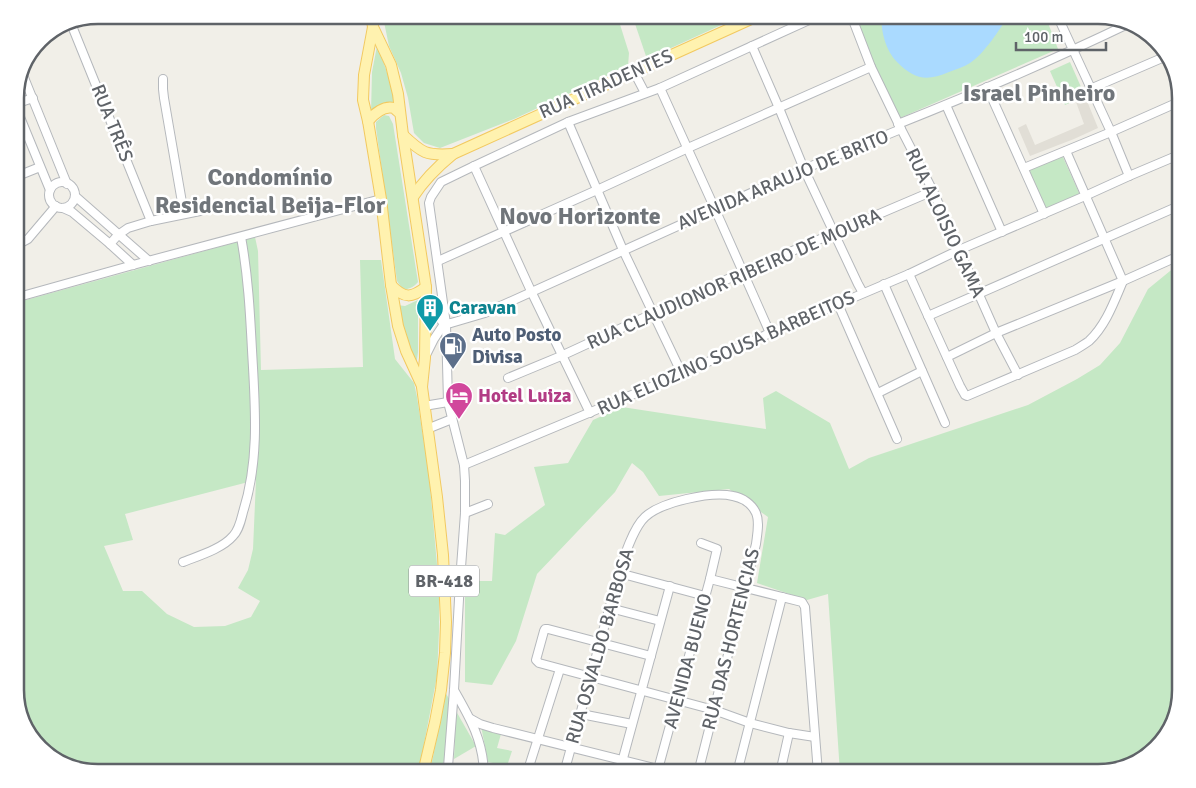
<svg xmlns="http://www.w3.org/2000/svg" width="1196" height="788" font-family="Signika,sans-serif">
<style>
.education{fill:#e1ded6}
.green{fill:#c5e8c5;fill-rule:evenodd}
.water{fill:#aadaff}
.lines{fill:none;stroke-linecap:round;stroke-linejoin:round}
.minor-casing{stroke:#b5b8bc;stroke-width:10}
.major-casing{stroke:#f2c960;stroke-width:12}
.minor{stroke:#fff;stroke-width:8}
.major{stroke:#fff2af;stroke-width:10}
.labels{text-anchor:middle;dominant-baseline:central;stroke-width:5;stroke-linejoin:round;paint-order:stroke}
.shield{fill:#fff;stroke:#8f9295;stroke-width:1}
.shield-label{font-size:18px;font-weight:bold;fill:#5f6368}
.street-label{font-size:19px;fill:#5f6368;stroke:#fff}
.culture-label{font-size:19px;font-weight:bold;fill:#0d838f;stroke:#fff;text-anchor:start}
.service-label{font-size:19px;font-weight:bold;fill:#4e5e75;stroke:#fff;text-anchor:start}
.hotel-label{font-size:19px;font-weight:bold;fill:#b23c85;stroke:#fff;text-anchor:start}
.district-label{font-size:24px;font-weight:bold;fill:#70757a;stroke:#fff}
.rim{fill:none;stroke:#5f6368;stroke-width:2.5}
</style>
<rect width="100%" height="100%" fill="#f1efe8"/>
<polygon class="education" points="1085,96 1098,128 1074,139 1030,156 1018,128 1026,124 1035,145 1084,124 1076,102"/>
<g class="green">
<polygon points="385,15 617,15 629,53 628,66 514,119 440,148 424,143 414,133 408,98 401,73 389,46 384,22"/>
<polygon points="632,15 743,15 647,59"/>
<polygon points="853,15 1045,15 1058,49 900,118 865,46"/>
<path d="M377,46C385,65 391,83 395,103L380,104L371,113L372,72Z"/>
<polygon points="1070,62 1085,96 1065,105 1050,71"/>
<path d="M384,115L389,116L393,124L418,282C414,287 409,289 403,290L397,281L376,128V122Z"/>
<polygon points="1062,155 1080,195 1044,209 1027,171"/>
<path d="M255,237L258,251L261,370L363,367L360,260H381L395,359L414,383L417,397L429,475L439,587V631L437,676L421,760L417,773H98L52,759L26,731L15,695V303ZM256,480L253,549L248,570L238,588L260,601L251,617L225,626L194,627L167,614L142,591H123L104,546L133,540L125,514Z"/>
<polygon points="1181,262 1181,690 1167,736 1139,762 1098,773 840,773 828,594 807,600 757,583 768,517 729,489 659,496 643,472 632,463 615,492 537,574 516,641 492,685 465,682 465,581 492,581 495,533 505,535 545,505 534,467 568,463 593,420 622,407 766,429 763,398 776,391 830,423 849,469 869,458 1028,405 1077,379 1100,365 1120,343 1148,289"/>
<polygon points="418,300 418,352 416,367 401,328 397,305 405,306"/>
<polygon points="445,692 451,702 446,755 443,763 443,773 429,773 433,757"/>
<polygon points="456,711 476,746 454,759"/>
<polygon points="481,726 501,734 497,748 512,751 507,766 488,762"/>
</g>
<path class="water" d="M882,15H1009C999,30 985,53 970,63C964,67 956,69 949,72C926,82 914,79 897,62C886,51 880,30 882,15Z"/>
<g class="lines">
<defs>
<g id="minor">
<polyline points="851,15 871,67 901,129 933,191 996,333 1018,375"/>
<polyline points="1057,15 1111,132 1129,176"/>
<polyline points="72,26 151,221"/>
<polyline points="752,46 779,108 804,169 858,284 863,293"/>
<polyline points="634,72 645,93"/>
<polyline points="23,75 67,184"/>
<polyline points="163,79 163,89 164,98 184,214"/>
<polyline points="987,87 1044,214"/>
<polyline points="660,88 715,209 770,333"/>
<polyline points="1090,89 1169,55"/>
<polyline points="15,104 33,98"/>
<polyline points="15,105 50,190"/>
<polyline points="946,105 1002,232"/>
<polyline points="568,122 623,250 682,374"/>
<path d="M898,124C976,93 1053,60 1128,24"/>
<polyline points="474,166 531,291 590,413"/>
<polyline points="1024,168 1111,132 1181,101"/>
<polyline points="15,177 40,167"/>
<circle cx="62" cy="195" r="13"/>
<polyline points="75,196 149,261"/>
<polyline points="63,208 72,212 110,244 133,265"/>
<polyline points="110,244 118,235 128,228 151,221 200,211"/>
<polyline points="15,246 28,239 56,206"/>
<polyline points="438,261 597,190 688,148 871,67"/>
<path d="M909,274L960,386L965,395L967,396L1075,350C1080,347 1085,344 1089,341C1106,325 1114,302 1123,281L1066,151"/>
<polyline points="884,284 945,423"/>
<polyline points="15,298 133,265 381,199"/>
<polyline points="426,301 444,324"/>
<polyline points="838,304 897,439"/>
<polyline points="928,316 1181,205"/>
<polyline points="426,355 434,339 444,324 451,323 485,313 804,169 901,129"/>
<polyline points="947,357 996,333 1123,281 1181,255"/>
<polyline points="508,378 561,356 743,272 933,191"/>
<polyline points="878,393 922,371"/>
<polyline points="424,406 448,402"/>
<polyline points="427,429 452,419"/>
<polyline points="464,465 682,374 770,333 909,274 959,250 1085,196 1129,176 1181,154"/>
<polyline points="465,513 488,504"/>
<path d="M183,562C198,556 222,549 233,536C239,530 241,520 243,512C260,459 255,405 252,350C250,312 248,275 241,237"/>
<polyline points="619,573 705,596"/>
<polyline points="710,579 802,602 805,607 818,773"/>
<polyline points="610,608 660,621"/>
<polyline points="651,656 548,629 545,629 544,631 536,660 539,663 714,710 750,723 789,733 815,737"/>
<path d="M454,690C470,718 483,740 484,773"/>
<polyline points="581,714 632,724"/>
<polyline points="471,719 480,724 493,728 658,769"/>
<polyline points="449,773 448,767 454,690 460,581 465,513 465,481 464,465 448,402 446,324 429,203 431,197 441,182 474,166 568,122 660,88 820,15"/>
<polyline points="527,773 560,669"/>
<path d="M564,773L619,573C624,557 633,528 645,517C661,502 711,491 733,496C743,498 752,504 756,513C760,522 757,535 756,544L698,773"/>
<polyline points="619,773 670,586"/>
<polyline points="657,773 710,579 717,549 701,543"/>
<polyline points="737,773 782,597"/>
<polyline points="780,773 789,733"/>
</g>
<g id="major">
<polyline points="371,15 373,27 391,65 398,94 403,135 426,287 425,358 422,387 437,497 443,555 446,622 445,653 441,690 435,722 423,773"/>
<polyline points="373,27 364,75 363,100 368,121 381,199 391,285 398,326 406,351 422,386"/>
<path d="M368,121C374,114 383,105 394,108C394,109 400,113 400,113"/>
<path d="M403,135C422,153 426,156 453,154"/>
<path d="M413,197C424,180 437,167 453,154L760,15"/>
<path d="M391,285C404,299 412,298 426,287"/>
</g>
</defs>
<use href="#minor" class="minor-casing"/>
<use href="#major" class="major-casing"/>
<use href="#minor" class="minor"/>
<use href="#major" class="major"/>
</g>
<defs>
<symbol id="building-pin" viewBox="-11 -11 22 30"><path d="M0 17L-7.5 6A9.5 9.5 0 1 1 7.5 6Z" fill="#0f9aa8" stroke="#fff"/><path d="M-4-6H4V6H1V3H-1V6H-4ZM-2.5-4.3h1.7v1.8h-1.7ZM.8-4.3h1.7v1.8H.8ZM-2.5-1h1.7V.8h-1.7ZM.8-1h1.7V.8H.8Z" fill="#fff"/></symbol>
<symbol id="fuel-pin" viewBox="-11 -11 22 30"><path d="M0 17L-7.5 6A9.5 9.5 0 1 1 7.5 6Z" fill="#5c6f8a" stroke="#fff"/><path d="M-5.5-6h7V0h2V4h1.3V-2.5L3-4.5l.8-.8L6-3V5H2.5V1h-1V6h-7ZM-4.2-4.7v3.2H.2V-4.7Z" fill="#fff"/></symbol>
<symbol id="hotel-pin" viewBox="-11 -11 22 30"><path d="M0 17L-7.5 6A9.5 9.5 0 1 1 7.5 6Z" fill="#d1479c" stroke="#fff"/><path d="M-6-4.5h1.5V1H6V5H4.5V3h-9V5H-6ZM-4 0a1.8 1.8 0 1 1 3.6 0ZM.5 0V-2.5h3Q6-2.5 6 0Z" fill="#fff"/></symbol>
</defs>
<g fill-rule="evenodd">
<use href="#building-pin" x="414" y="292" width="32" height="43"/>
<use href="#fuel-pin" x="437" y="330" width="32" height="43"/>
<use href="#hotel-pin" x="443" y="380" width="32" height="43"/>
</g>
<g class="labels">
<rect class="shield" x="409" y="565.5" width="70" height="31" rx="4"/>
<g class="shield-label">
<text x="444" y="581">BR-418</text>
</g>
<g class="street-label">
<text transform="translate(606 84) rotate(-24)">RUA TIRADENTES</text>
<text transform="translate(112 123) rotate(68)">RUA TRÊS</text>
<text transform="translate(783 180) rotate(-23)">AVENIDA ARAUJO DE BRITO</text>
<text transform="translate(945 223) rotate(65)">RUA ALOISIO GAMA</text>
<text transform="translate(734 279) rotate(-24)">RUA CLAUDIONOR RIBEIRO DE MOURA</text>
<text transform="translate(726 353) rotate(-24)">RUA ELIOZINO SOUSA BARBEITOS</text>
<text transform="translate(731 639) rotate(-76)">RUA DAS HORTENCIAS</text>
<text transform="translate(600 646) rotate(-74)">RUA OSVALDO BARBOSA</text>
<text transform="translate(688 661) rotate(-75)">AVENIDA BUENO</text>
</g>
<g class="culture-label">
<text x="449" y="308">Caravan</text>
</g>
<g class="service-label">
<text x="472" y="335">Auto Posto<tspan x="472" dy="22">Divisa</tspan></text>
</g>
<g class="hotel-label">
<text x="478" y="396">Hotel Luiza</text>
</g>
<g class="district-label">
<text x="1039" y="93">Israel Pinheiro</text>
<text x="270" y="177">Condomínio<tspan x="270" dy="28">Residencial Beija-Flor</tspan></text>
<text x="580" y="216">Novo Horizonte</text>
</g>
</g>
<path d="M0 0H1196V788H0ZM98 24H1098A74 74 0 0 1 1172 98V690A74 74 0 0 1 1098 764H98A74 74 0 0 1 24 690V98A74 74 0 0 1 98 24Z" fill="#fff" fill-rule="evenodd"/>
<path class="rim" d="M98 24H1098A74 74 0 0 1 1172 98V690A74 74 0 0 1 1098 764H98A74 74 0 0 1 24 690V98A74 74 0 0 1 98 24Z"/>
<path d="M1016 42v8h90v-8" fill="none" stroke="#5f6368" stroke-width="2.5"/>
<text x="1024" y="42" font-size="15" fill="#5f6368" stroke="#ffffff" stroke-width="4" paint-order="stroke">100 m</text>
</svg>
